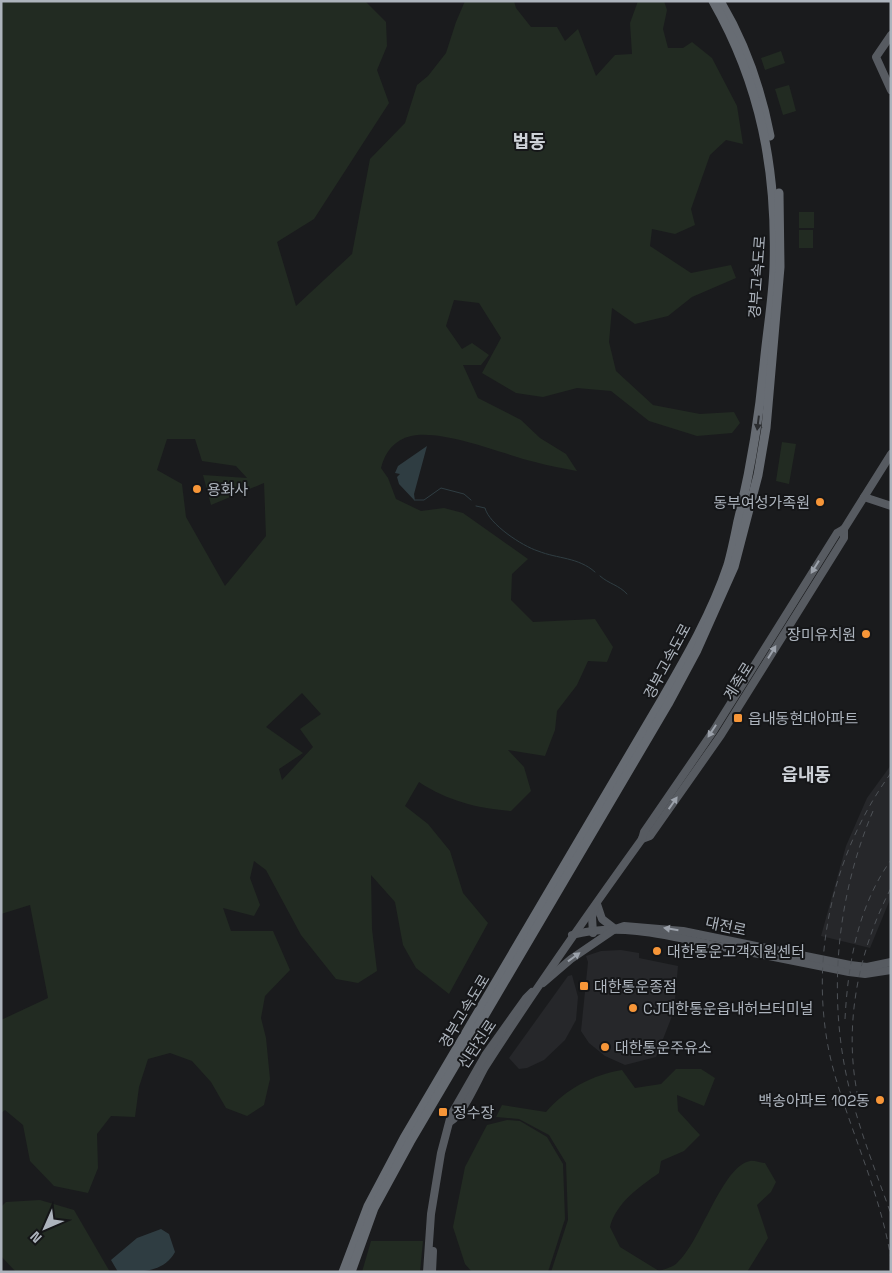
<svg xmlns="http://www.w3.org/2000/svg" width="892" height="1273" font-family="'Space Grotesk','Noto Sans KR',sans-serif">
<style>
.built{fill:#26272a}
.green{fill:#222b22;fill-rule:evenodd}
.water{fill:#2f3d42}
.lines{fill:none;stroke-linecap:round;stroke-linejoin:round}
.stream{stroke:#2f3d42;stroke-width:1}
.major{stroke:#575b61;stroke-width:8}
.highway{stroke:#676c73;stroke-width:9}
.rail{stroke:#4e5257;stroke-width:1;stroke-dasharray:6 5;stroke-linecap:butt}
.oneway{fill:#2a2c2f}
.oneway2{fill:#9ca2ab}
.poi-dot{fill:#f79638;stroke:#151618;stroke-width:2}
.labels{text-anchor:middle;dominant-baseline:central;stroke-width:4;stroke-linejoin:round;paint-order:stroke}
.street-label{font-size:15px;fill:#adb4bd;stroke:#151618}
.poi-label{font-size:15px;fill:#adb4bd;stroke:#151618;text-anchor:start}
.quarter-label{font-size:18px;font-weight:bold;fill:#ced2d8;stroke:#151618}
</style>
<rect width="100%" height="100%" fill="#1a1b1d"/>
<g class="built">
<polygon points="891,765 891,897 870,948 821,936 846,846 867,798"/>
<polygon points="621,950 639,953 639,958 678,966 674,1011 656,1057 625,1065 605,1056 589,1043 581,1031 588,962 586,956 601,951"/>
<polygon points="572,975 578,997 576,1020 565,1040 544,1060 527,1068 519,1069 509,1058 568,976"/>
</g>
<g class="green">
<path d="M1,1H365L386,22L387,46L377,70L389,103L314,219L277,242L296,306L352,254L370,159L405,123L417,85L428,76L446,53L456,22L465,1H514L516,8L531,27H557L565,41L578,29L596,76L615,55L632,54L630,23L638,1H664L667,10L663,29L668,48H683L692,42L712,58L737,106L743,144L726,140L710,155L691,209L695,225L675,234L652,229L650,246L691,273L731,265L736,278L692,297L668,316L635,324L612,308L609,342L616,371L653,405L700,414L734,412L740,423L732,433L697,436L649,421L611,391L577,388L543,397L516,393L482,373L501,338L479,303L454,300L446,326L462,349L472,343L489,355L481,365H463L478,398L521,420L540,438L566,454L577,471C563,468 549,466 535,462C502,454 443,429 411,436C394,440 385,452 381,468L388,478L396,499L421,511L444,508L463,513L528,559L512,574L511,600L533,622L595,619L613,647L607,662L588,661L577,685L557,711L555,730L545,756L508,750L524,767L531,791L511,811C476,808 448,801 419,782L405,806L428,824L450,851L463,893L488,923L449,994L416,968L403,945L395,902L371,875L372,929L377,971L358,983L336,979L301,935L266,870L254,861L250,878L260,905L254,916L223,908L231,931H273L290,970L265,996L261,1018L266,1038L270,1079L264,1105L247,1116L226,1108L211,1082L192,1061L170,1053L148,1059L139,1087L135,1117L111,1116L97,1134L98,1168L88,1193L54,1186L30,1161L23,1125L5,1110L1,1113V1020L48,998L30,905L1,914ZM167,439H195L202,461L236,466L247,478L203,475L211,505L264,483L266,536L225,586L186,517L182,484L157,470ZM302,693L321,714L300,729L313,747L282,780L279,769L303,753L266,727Z"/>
<polygon points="781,51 785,63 765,70 761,58"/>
<polygon points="789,85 796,111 783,115 775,89"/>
<rect x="799" y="212" width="15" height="16"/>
<rect x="799" y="230" width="14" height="18"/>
<polygon points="782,442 796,444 789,484 776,481"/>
<path d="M676,1069H701L715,1078L704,1106L677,1095L678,1111L700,1135L684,1151L661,1161L659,1173C639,1187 616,1203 610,1227L620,1247L659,1271C665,1269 673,1267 677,1263C701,1242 722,1166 750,1161C754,1160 761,1163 765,1163L776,1182L771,1192L757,1205L768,1238L747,1272H551L568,1220L566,1163L549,1135L519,1119L496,1117L502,1105L546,1112C566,1089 592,1075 622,1070L635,1088L661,1084Z"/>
<polygon points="507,1120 520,1121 547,1137 563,1164 565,1219 548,1272 472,1272 465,1264 453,1227 465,1167 487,1125"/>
<polygon points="40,1200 74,1210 110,1272 16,1272 1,1256 1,1207 6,1202"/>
<polygon points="371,1241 423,1241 420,1272 362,1272"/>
</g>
<g class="water">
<polygon points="427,446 414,494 415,501 399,484 397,477 400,474 395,473 398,466"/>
<path d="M161,1229L169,1234L175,1252C164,1273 139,1272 118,1272L111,1260L137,1238Z"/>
</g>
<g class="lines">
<g class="stream">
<polyline points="415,500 424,500 441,488 464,494 471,500"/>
<path d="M476,506L485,508C489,524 522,546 538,551C558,559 578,557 595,572"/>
<path d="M600,576C609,584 619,585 627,594"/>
</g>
<g class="major">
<polyline points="891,35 876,57 891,90"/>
<polyline points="864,497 891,506"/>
<polyline points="642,839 650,836 721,735 844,538 844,529"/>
<polyline points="597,904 602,919 615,929"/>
<polyline points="593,933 592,917 595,908"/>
<path d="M572,935C622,921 678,938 728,948C768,956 808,964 849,972L865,974L891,970"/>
<polyline points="543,983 571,959 615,929 624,926 683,931 850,965 867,967 891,962"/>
<path d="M451,1121C463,1114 477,1081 485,1067C535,989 588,914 642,839L644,832L714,730L837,533L844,529L891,454"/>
<polyline points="427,1272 431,1214 441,1153 451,1115 486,1054 526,998 532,992"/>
<polyline points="432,1272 433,1251"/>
</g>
<g class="highway">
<path d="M720,1C745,43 761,89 770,136"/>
<path d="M343,1272L368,1206L404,1138L661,701C686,658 712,613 728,565C732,551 735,536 738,521C751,468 759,419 764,365C767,332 773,299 774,267C777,171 761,85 713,1"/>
<polyline points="351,1272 374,1208 410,1142 668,704 697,650 734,567 758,475 766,428 780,267 779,193"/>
</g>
<g class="rail">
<path d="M891,773C828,859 805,976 836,1079C854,1139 881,1197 891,1259"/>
<path d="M873,811C834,903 826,1010 854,1106C864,1142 878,1178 891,1214"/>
<path d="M845,1019C848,963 858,906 891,860"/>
<path d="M858,1097C843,1026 858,952 891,888"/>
</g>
</g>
<defs><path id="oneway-solid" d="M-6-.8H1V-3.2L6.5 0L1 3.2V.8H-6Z" transform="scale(1.25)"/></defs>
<use class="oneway" href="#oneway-solid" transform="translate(758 423) rotate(97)"/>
<g class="oneway2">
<use href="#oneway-solid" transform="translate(815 567) rotate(122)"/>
<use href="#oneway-solid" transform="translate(772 652) rotate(-58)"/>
<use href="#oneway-solid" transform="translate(712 731) rotate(123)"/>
<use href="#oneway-solid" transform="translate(673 803) rotate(-55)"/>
<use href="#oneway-solid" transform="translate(671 929) rotate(-171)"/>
<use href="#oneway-solid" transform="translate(574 957) rotate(-36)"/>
</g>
<g class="poi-dot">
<circle cx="197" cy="489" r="5"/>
<circle cx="820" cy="502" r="5"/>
<circle cx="866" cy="634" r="5"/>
<rect x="733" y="713" width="10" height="10" rx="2.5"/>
<circle cx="657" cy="951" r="5"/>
<rect x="579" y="981" width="10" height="10" rx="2.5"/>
<circle cx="633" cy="1008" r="5"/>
<circle cx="605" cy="1047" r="5"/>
<circle cx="880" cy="1100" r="5"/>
<rect x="438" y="1107" width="10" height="10" rx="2.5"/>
</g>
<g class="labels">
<g class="street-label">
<text transform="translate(757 277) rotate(-86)">경부고속도로</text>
<text transform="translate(667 661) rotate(-62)">경부고속도로</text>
<text transform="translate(738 681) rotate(-58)">계족로</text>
<text transform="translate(726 926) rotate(12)">대전로</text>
<text transform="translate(464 1011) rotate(-59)">경부고속도로</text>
<text transform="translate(477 1044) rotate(-56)">신탄진로</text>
</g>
<g class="poi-label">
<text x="207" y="489">용화사</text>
<text x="810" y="502" text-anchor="end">동부여성가족원</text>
<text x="856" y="634" text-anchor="end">장미유치원</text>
<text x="748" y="718">읍내동현대아파트</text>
<text x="667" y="951">대한통운고객지원센터</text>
<text x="594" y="986">대한통운종점</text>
<text x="643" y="1008">CJ대한통운읍내허브터미널</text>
<text x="615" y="1047">대한통운주유소</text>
<text x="870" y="1100" text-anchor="end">백송아파트 102동</text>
<text x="453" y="1112">정수장</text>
</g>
<g class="quarter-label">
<text x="529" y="141">법동</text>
<text x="806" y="774">읍내동</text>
</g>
</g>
<rect width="892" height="1273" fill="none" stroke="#adb4bd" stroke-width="5"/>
<g transform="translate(45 1228) rotate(225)" stroke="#151618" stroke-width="4" paint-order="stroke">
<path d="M0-4L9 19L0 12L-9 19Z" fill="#adb4bd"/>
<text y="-8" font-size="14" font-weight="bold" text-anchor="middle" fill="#adb4bd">N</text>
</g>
</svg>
